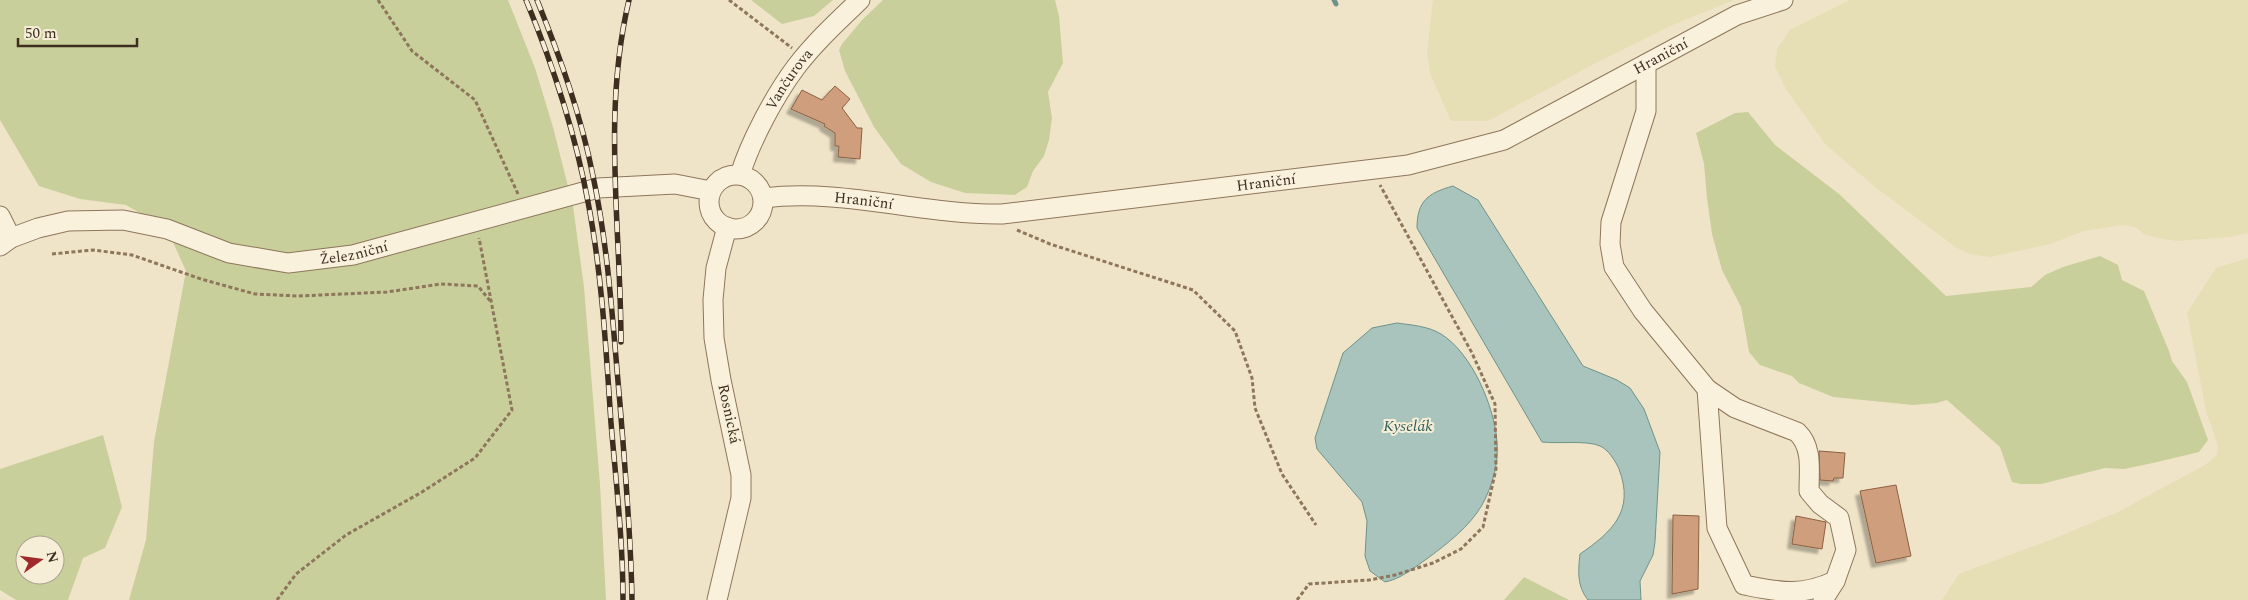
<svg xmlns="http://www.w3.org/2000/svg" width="2248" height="600" font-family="Spectral,serif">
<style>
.farmland{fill:#e6deb5}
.green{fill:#c9cf9b;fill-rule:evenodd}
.water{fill:#a9c4bc;stroke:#6f938a}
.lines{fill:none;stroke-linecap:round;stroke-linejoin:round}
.stream{stroke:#6f938a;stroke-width:5}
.building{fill:#cf9f7d;stroke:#8d5f41;filter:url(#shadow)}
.minor-casing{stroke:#8d765c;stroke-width:21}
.path{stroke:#8d765c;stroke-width:3;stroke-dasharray:4 2.5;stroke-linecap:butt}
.minor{stroke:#faf1dc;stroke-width:19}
.rail-casing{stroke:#3d2e20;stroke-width:5.5}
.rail{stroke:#f7eed8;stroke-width:4;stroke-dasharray:11;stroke-linecap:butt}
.labels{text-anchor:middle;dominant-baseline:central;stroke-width:4;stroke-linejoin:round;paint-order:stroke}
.street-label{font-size:15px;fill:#3d2e20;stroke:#f7eed8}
.water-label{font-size:16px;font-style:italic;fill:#2f5d5a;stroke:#f7eed8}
</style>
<defs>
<filter id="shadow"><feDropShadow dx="-4.5" dy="4.5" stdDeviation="1" flood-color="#0004"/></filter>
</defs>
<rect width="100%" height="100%" fill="#f0e4c8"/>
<g class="farmland">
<polygon points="1433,0 1734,0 1675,24 1596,63 1488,121 1451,121 1430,73 1427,52"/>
<polygon points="1850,0 2248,0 2248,233 2230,237 2177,241 2157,238 2144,234 2135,227 2123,225 2083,231 2051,244 1990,257 1969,254 1957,248 1875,187 1825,144 1786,89 1775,67 1777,49 1790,30"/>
<polygon points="2248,258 2248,600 1942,600 1959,574 2053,539 2118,512 2205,465 2217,455 2218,446 2206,411 2187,313 2216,268"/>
</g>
<g class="green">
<polygon points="0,0 508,0 535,68 553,127 573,206 584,287 600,484 606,600 129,600 146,540 154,442 186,271 167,229 126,205 80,199 39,186 0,120"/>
<polygon points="751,0 833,0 814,16 782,24"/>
<polygon points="883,0 1055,0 1059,16 1063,63 1048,92 1052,118 1049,140 1044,156 1033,171 1027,187 1015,195 965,193 931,182 901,164 874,127 845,71 839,50 842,44 863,19"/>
<polygon points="1748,112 1775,145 1839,194 1946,296 2031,287 2045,275 2063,267 2100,256 2118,265 2122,280 2144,291 2169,351 2172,361 2187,382 2208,440 2199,452 2153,463 2124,469 2105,468 2041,484 2021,484 2012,482 2000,447 1947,400 1937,403 1913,405 1833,397 1799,383 1792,376 1760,365 1749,352 1741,307 1722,270 1712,234 1707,198 1704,164 1696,133 1735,113"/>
<path d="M103,435L122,507L105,548L83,558L68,600H16L0,590V469ZM25,545H55V575H25Z"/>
<polygon points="1524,577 1569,600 1504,600"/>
</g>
<g class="water">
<path d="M1453,186L1478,200L1583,366L1617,380L1630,388L1644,409L1660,452L1655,542L1653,555L1640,581L1641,600H1588C1577,586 1578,572 1580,554C1612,532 1635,511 1619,469C1616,462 1608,449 1600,446C1587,440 1558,444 1542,442L1417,228C1417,201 1428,193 1453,186Z"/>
<path d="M1397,323C1411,325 1428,326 1441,334C1472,353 1495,408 1497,442C1499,463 1492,487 1482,505C1470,526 1447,544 1428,558C1415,567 1401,579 1385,582L1370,571L1365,556L1367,521L1362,502L1317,449L1315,438L1343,353L1372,328Z"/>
</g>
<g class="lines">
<polyline class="stream" points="1334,0 1336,4"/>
</g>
<g class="building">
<polygon points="835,86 850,99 842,108 857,128 862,128 860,159 838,157 839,146 835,146 835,133 824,126 825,124 791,109 802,90 822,100"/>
<polygon points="1819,451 1845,453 1843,478 1834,478 1833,481 1820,480"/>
<polygon points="1896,485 1911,556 1876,563 1860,491"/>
<polygon points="1673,515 1699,516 1698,589 1672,594"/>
<polygon points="1796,516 1826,522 1822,549 1792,544"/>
</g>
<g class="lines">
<defs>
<g id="minor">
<path d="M1646,64V111L1611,222L1610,244L1614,267L1643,311L1707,389L1735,408L1797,432C1813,447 1809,470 1809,491L1820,504L1839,518L1846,550L1835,581L1823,600"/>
<path id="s1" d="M740,175C750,142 775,95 796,67C815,42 838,21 860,0"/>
<circle cx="736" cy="202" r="27"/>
<path id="s2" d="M763,198C844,188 921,215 1002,214L1408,165L1504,140L1737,15L1783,0"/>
<polyline points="0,216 11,238"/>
<path id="s3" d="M0,246L11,238L38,228L68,221L123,220L167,229L229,253L288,263L353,255L598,188L675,184L711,191"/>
<path d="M1707,389L1717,528L1744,585C1781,592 1799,597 1835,581"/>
<polyline points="717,600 741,498 741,475 721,380 714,338 713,300 716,268 727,227"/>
</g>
</defs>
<use href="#minor" class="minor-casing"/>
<g class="path">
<polyline points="378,0 412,51 475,100 518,194"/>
<polyline points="729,0 792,48"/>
<polyline points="1017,230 1050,244 1193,290 1235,331 1252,378 1255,408 1282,474 1316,525"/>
<polyline points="52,254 93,250 132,255 201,279 255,294 298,296 387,292 441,284 478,286 491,302"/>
<polyline points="277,600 296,574 346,535 422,492 475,458 512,410 479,238"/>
<polyline points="1297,600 1309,584 1369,580 1395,575 1433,563 1461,549 1483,527 1496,469 1495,404 1472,353 1380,185"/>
</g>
<use href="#minor" class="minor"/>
<defs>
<g id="rail">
<path d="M526,0C553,65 575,132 588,202C602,274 606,349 611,423C616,482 623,541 623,600"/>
<path d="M537,0C560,57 581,115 593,176C609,251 613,328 620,404C625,469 631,535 632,600"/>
<path d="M621,342C621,228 602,113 629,0"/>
</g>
</defs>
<use href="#rail" class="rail-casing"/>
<use href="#rail" class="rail"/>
</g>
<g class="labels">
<g class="street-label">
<text stroke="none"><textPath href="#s2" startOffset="926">Hraniční</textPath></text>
<text stroke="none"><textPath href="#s1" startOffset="108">Vančurova</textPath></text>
<text stroke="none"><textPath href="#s2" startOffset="506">Hraniční</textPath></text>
<text stroke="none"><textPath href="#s2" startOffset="101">Hraniční</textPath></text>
<text stroke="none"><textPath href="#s3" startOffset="366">Železniční</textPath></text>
<text transform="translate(729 414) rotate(78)">Rosnická</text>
</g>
<g class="water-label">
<text x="1408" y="426">Kyselák</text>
</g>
</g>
<g transform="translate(40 560) rotate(76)"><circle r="24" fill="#f7eed8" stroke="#ada18e"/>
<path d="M0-4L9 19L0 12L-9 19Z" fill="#9e2a2b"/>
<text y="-8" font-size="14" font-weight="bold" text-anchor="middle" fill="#3d2e20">N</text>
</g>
<path d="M18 38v8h119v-8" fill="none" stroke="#3d2e20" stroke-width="2.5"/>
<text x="25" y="38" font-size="15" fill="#3d2e20" stroke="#f7eed8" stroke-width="4" paint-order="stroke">50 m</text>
</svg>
